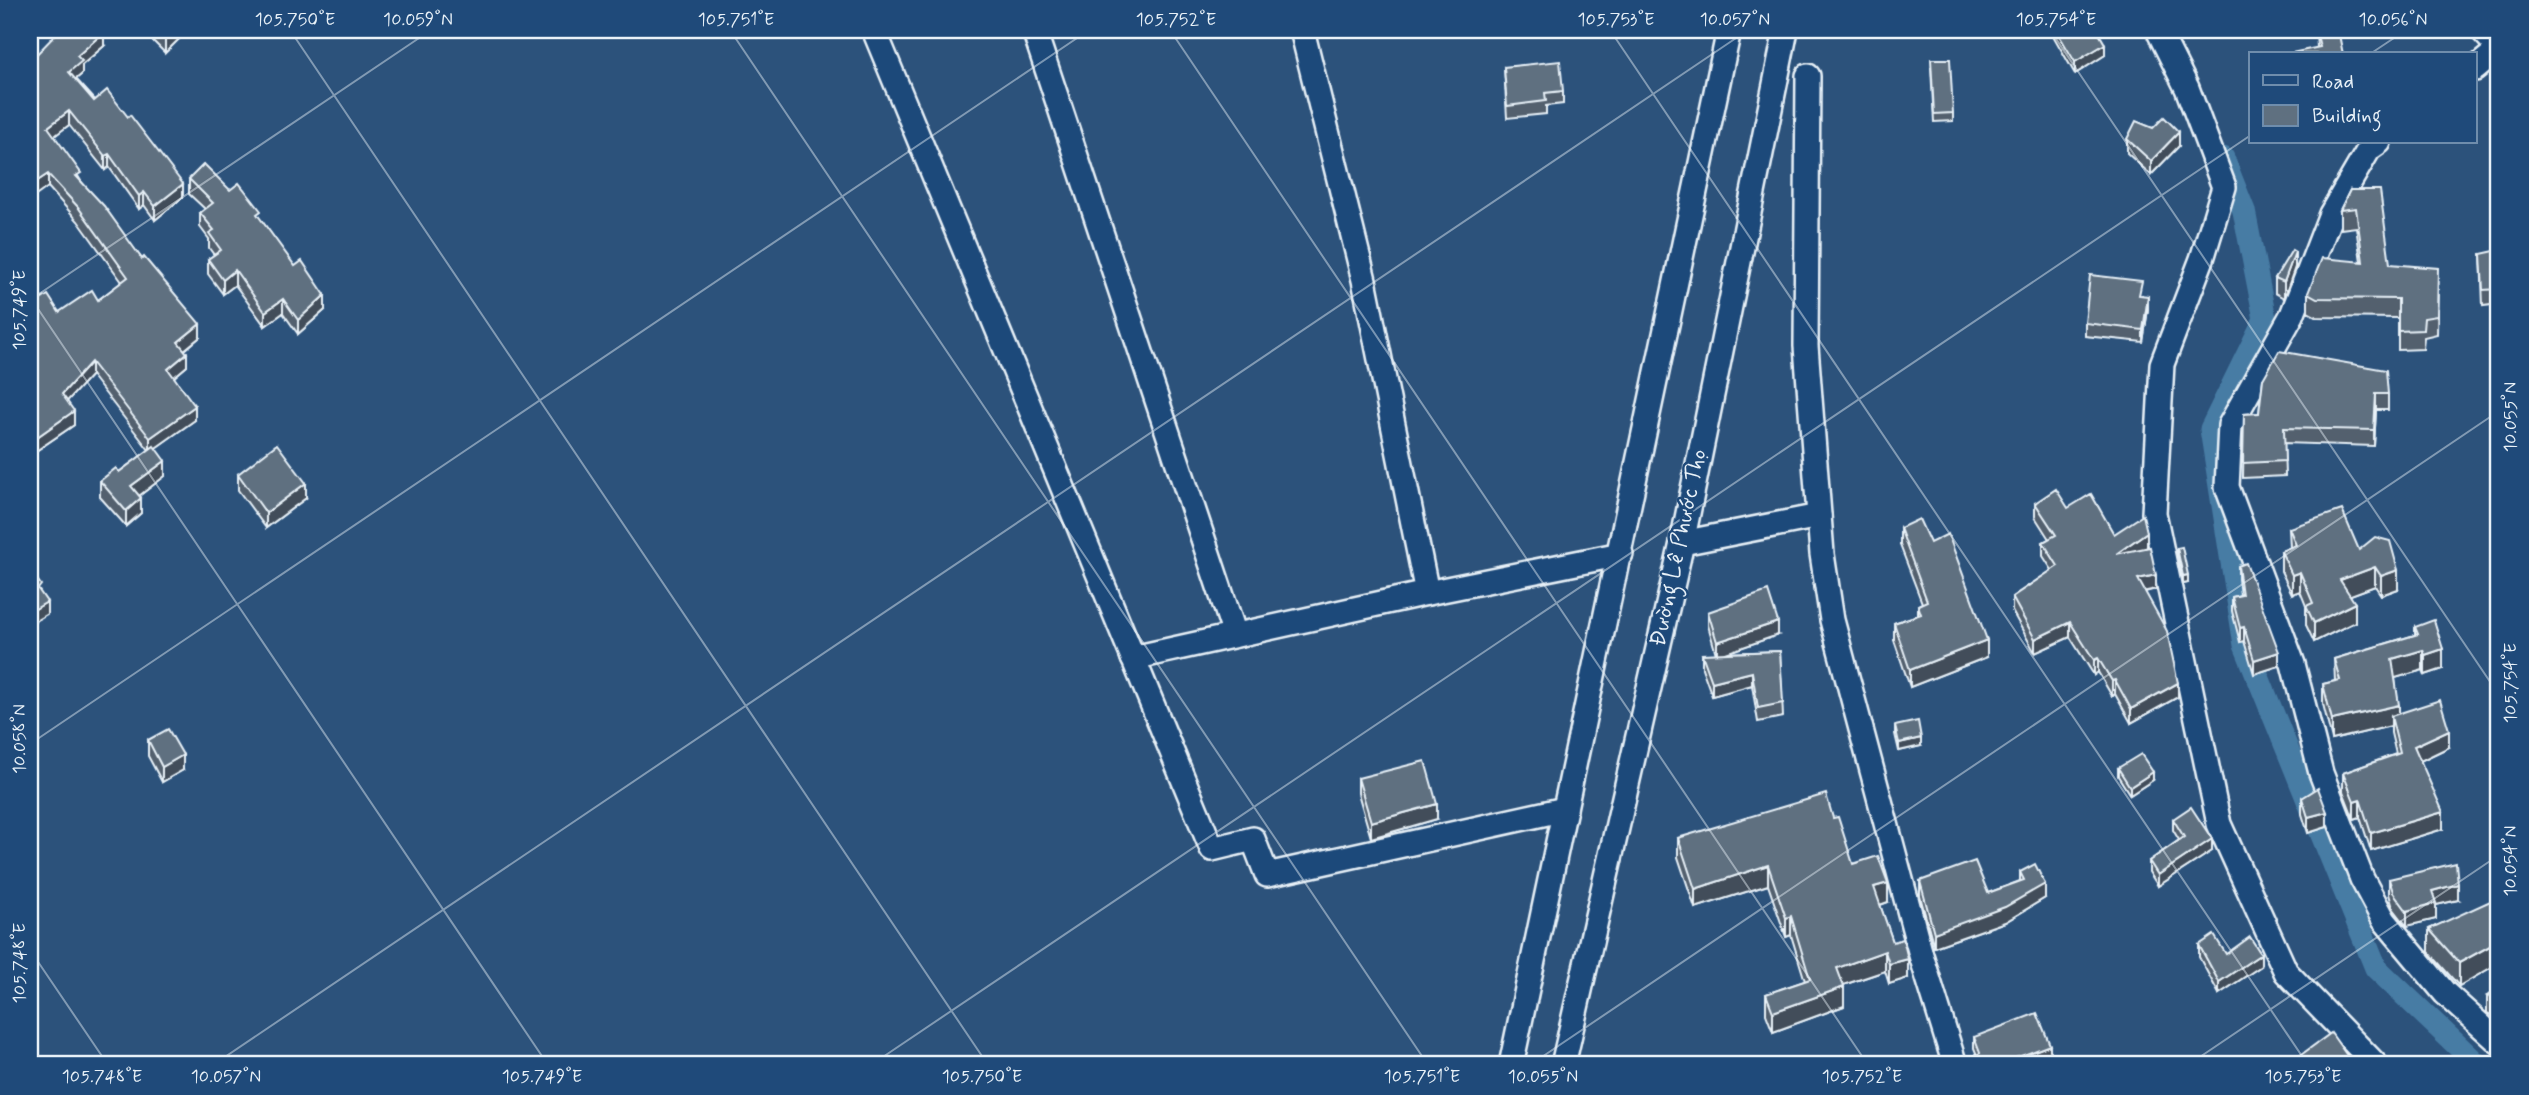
<svg xmlns="http://www.w3.org/2000/svg" width="2529" height="1095" font-family="Mynerve,sans-serif">
<style>
.lines{fill:none;stroke-linecap:round;stroke-linejoin:round}
.canal{stroke:#477ca4;stroke-width:23}
.minor-casing{stroke:#e8f1f8;stroke-width:28}
.minor{stroke:#1f4a7a;stroke-width:23}
.wall{fill:#52606e;stroke:#e8f1f8;stroke-width:2}
.shaded-wall{fill:#424e5a;stroke:#e8f1f8;stroke-width:2}
.building{fill:#5f7080;stroke:#e8f1f8;stroke-width:2}
.ticks{fill:none;stroke:#e8f1f8;stroke-width:2;stroke-opacity:0.45}
.labels{text-anchor:middle;dominant-baseline:central;stroke-width:5;stroke-linejoin:round;paint-order:stroke}
.street-label{font-size:23px;fill:#e8f1f8;stroke:#1f4a7a}
.neatline{fill:none;stroke:#e8f1f8;stroke-width:2.5}
.ticks-label{font-size:18px;text-anchor:middle;fill:#e8f1f8}
</style>
<rect width="100%" height="100%" fill="#2c527b"/>
<filter id="ink" filterUnits="userSpaceOnUse"><feTurbulence type="fractalNoise" baseFrequency=".0143" numOctaves="2"/><feDisplacementMap in="SourceGraphic" scale="14" xChannelSelector="R" yChannelSelector="G"/><feConvolveMatrix kernelMatrix="1 2 1 2 8 2 1 2 1" color-interpolation-filters="sRGB"/></filter>
<g filter="url(#ink)">
<g class="lines">
<polyline class="canal" points="2223,158 2244,211 2265,319 2211,429 2245,645 2376,968 2478,1065"/>
<defs>
<g id="minor">
<polyline points="874,30 1212,849 1253,839 1267,875 1565,809"/>
<polyline points="1034,30 1235,635"/>
<polyline points="1302,30 1364,280 1427,593"/>
<polyline points="2158,30 2187,88 2224,187 2202,259 2162,364 2154,513 2219,824 2286,972 2376,1065"/>
<polyline points="2482,30 2499,48"/>
<polyline points="2475,69 2499,49"/>
<polyline points="1808,76 1806,346 1822,554 1832,620 1921,955 1955,1065"/>
<polyline points="2379,142 2369,149 2331,214 2292,315 2230,425 2227,487 2293,664 2321,773 2362,879 2384,920 2445,993 2499,1042"/>
<polyline points="1682,543 1819,516"/>
<polyline points="1133,658 1427,593 1621,554"/>
<polyline points="1511,1065 1729,30"/>
<polyline points="1563,1065 1682,543 1786,30"/>
</g>
</defs>
<use href="#minor" class="minor-casing"/>
<use href="#minor" class="minor"/>
</g>
<g class="wall">
<polygon points="148,30 188,30 165,53 148,36"/>
<polygon points="2050,30 2099,30 2099,34 2105,55 2075,74"/>
<polygon points="2316,31 2343,54 2317,48"/>
<polygon points="104,46 82,65 82,74 76,79 183,197 155,220 144,205 139,209 109,167 105,170 69,125 54,136 81,181 142,259 200,337 185,350 187,366 174,377 195,420 155,448 165,476 139,496 141,513 126,526 100,497 100,481 119,472 149,450 91,375 67,401 74,425 30,455 42,299 59,312 98,300 122,282 78,221 48,187 30,61"/>
<polygon points="1504,67 1563,91 1563,104 1546,106 1546,114 1507,118"/>
<polygon points="1931,67 1953,113 1953,121 1934,122"/>
<polygon points="2153,128 2179,146 2151,175 2127,153 2127,139"/>
<polygon points="189,179 230,190 261,220 325,310 298,334 283,313 265,326 235,285 223,294 208,274 208,259 214,255 209,248 209,239 200,227 200,213 205,209 189,194"/>
<polygon points="2350,190 2390,264 2438,287 2437,334 2424,337 2423,349 2398,350 2398,318 2317,317 2308,312 2308,293 2361,261 2356,227 2340,229 2340,210"/>
<polygon points="2481,254 2499,254 2499,304 2483,306"/>
<polygon points="2295,267 2284,298 2275,293 2275,278"/>
<polygon points="2142,295 2148,309 2143,342 2085,336 2085,323"/>
<polygon points="2263,379 2388,394 2388,410 2376,410 2374,446 2284,443 2285,476 2243,478 2244,414 2259,413"/>
<polygon points="238,474 306,498 266,528 238,490"/>
<polygon points="2035,503 2068,508 2114,534 2147,547 2145,548 2156,589 2145,592 2178,697 2131,723 2115,694 2112,696 2098,672 2094,675 2070,637 2035,653 2012,611 2012,597 2052,570 2043,556 2043,542 2049,539 2035,517"/>
<polygon points="1900,528 1987,657 1910,687 1894,640 1894,623 1918,615 1918,605 1922,603 1900,545"/>
<polygon points="2289,528 2359,550 2398,589 2381,595 2375,586 2350,595 2355,622 2314,642 2306,625 2306,606 2300,591 2292,594 2281,571 2281,551 2290,548"/>
<polygon points="2177,548 2188,583 2183,584 2177,555"/>
<polygon points="2238,566 2279,666 2254,674 2244,641 2240,642 2232,611 2232,597 2240,595 2238,579"/>
<polygon points="1708,612 1778,635 1724,653 1780,651 1783,717 1758,722 1752,685 1712,696 1702,668 1702,654 1716,654 1708,625"/>
<polygon points="2415,627 2443,669 2425,675 2423,670 2395,678 2399,713 2449,747 2420,761 2443,829 2371,851 2360,817 2354,819 2343,791 2343,773 2396,754 2391,733 2391,726 2332,740 2323,704 2323,684 2335,681 2334,659 2415,635"/>
<polygon points="1895,726 1921,746 1899,751 1895,734"/>
<polygon points="148,740 183,770 162,782 148,756"/>
<polygon points="2118,768 2153,780 2130,795 2118,776"/>
<polygon points="1358,778 1437,819 1371,838 1358,793"/>
<polygon points="2302,798 2327,827 2308,833 2302,814"/>
<polygon points="1833,818 1853,864 1888,902 1880,905 1893,942 1908,978 1889,984 1885,971 1843,985 1844,1006 1773,1032 1766,1014 1766,994 1805,981 1791,935 1786,937 1768,885 1695,908 1678,857 1678,838"/>
<polygon points="2173,819 2212,851 2158,886 2149,872 2149,861 2179,840 2173,830"/>
<polygon points="2020,872 2045,898 2005,922 1934,947 1920,896 1920,881 1988,893 2020,881"/>
<polygon points="2389,879 2458,900 2436,905 2436,919 2407,926 2393,908 2389,894"/>
<polygon points="2499,901 2499,963 2459,986 2429,952 2429,929"/>
<polygon points="2199,945 2261,966 2219,994 2199,957"/>
<polygon points="2499,990 2499,1018 2487,1013 2487,996"/>
<polygon points="1974,1037 2050,1055 2024,1065 1966,1065 1966,1062 1977,1055 1974,1048"/>
</g>
<g class="shaded-wall">
<polygon points="173,30 188,30 165,53 165,37"/>
<polygon points="104,32 104,46 82,65 82,74 69,85 69,72 77,56"/>
<polygon points="2105,44 2105,55 2075,74 2075,62"/>
<polygon points="69,111 69,125 48,141 48,127"/>
<polygon points="2179,132 2179,146 2151,175 2151,161"/>
<polygon points="109,154 109,167 105,170 105,156"/>
<polygon points="48,174 48,187 30,200 30,186"/>
<polygon points="183,184 183,197 155,220 155,206"/>
<polygon points="144,192 144,205 139,209 139,196"/>
<polygon points="2295,252 2295,267 2284,298 2284,282"/>
<polygon points="235,270 235,285 223,294 223,280"/>
<polygon points="325,295 325,310 298,334 298,320"/>
<polygon points="2148,296 2148,309 2143,342 2143,330"/>
<polygon points="283,299 283,313 265,326 265,312"/>
<polygon points="200,324 200,337 178,355 178,342"/>
<polygon points="187,353 187,366 168,382 168,369"/>
<polygon points="91,362 91,375 62,407 62,394"/>
<polygon points="2376,394 2376,410 2374,446 2374,430"/>
<polygon points="195,406 195,420 150,452 150,438"/>
<polygon points="74,411 74,425 30,455 30,442"/>
<polygon points="165,461 165,476 131,502 131,486"/>
<polygon points="306,483 306,498 266,528 266,513"/>
<polygon points="141,498 141,513 126,526 126,511"/>
<polygon points="2147,532 2147,547 2116,568 2116,554"/>
<polygon points="2375,567 2375,586 2340,599 2340,580"/>
<polygon points="2398,570 2398,589 2381,595 2381,576"/>
<polygon points="2300,572 2300,591 2292,594 2292,575"/>
<polygon points="2156,575 2156,589 2138,593 2138,579"/>
<polygon points="2188,575 2188,583 2183,584 2183,576"/>
<polygon points="47,602 47,614 30,624 30,612"/>
<polygon points="2355,603 2355,622 2314,642 2314,623"/>
<polygon points="1778,622 1778,635 1717,656 1717,642"/>
<polygon points="2070,622 2070,637 2035,653 2035,639"/>
<polygon points="2244,627 2244,641 2240,642 2240,628"/>
<polygon points="1987,640 1987,657 1910,687 1910,670"/>
<polygon points="2443,649 2443,669 2425,675 2425,655"/>
<polygon points="2423,650 2423,670 2392,679 2392,659"/>
<polygon points="2279,652 2279,666 2254,674 2254,660"/>
<polygon points="2098,658 2098,672 2094,675 2094,660"/>
<polygon points="1752,672 1752,685 1712,696 1712,682"/>
<polygon points="2115,680 2115,694 2112,696 2112,681"/>
<polygon points="2178,683 2178,697 2131,723 2131,709"/>
<polygon points="2399,705 2399,725 2391,716 2391,726 2332,740 2332,720"/>
<polygon points="2449,730 2449,747 2414,764 2414,746"/>
<polygon points="1921,738 1921,746 1899,751 1899,743"/>
<polygon points="183,755 183,770 162,782 162,767"/>
<polygon points="2153,772 2153,780 2130,795 2130,787"/>
<polygon points="2360,799 2360,817 2354,819 2354,801"/>
<polygon points="1437,804 1437,819 1371,838 1371,822"/>
<polygon points="2327,812 2327,827 2308,833 2308,817"/>
<polygon points="2443,812 2443,829 2371,851 2371,833"/>
<polygon points="2212,839 2212,851 2158,886 2158,875"/>
<polygon points="1768,865 1768,885 1695,908 1695,889"/>
<polygon points="1888,883 1888,902 1874,907 1874,887"/>
<polygon points="2045,884 2045,898 2005,922 1934,947 1934,933"/>
<polygon points="2458,884 2458,900 2436,905 2436,919 2407,926 2407,911 2432,891"/>
<polygon points="1791,916 1791,935 1786,937 1786,918"/>
<polygon points="2499,941 2499,963 2459,986 2459,963"/>
<polygon points="1885,951 1885,971 1837,987 1837,968"/>
<polygon points="2261,954 2261,966 2219,994 2219,982"/>
<polygon points="1908,959 1908,978 1889,984 1889,964"/>
<polygon points="1844,987 1844,1006 1773,1032 1773,1012"/>
<polygon points="2050,1045 2050,1055 2024,1065 1997,1065"/>
<polygon points="2348,1057 2348,1065 2337,1065"/>
</g>
<g class="building">
<polygon points="60,30 102,30 104,32 77,56 82,61 69,72 94,101 107,90 128,117 130,115 183,184 155,206 144,192 139,196 109,154 105,156 69,111 48,127 81,173 76,176 104,206 142,259 144,257 200,324 178,342 187,353 168,369 195,406 150,438 91,362 62,394 74,411 30,442 30,280 42,299 48,295 59,312 92,290 98,300 128,277 78,207 48,174 30,186 30,61"/>
<polygon points="157,30 173,30 165,37"/>
<polygon points="2056,30 2097,30 2105,44 2075,62"/>
<polygon points="2322,30 2338,30 2343,54 2287,54 2320,47 2316,31"/>
<polygon points="1931,59 1950,59 1953,113 1934,114"/>
<polygon points="1560,61 1563,91 1545,93 1546,101 1507,106 1504,67"/>
<polygon points="2164,117 2179,132 2151,161 2127,139 2136,121 2153,128"/>
<polygon points="204,164 230,190 239,183 261,211 257,214 295,266 302,261 325,295 298,320 283,299 265,312 235,270 223,280 208,259 221,250 209,233 214,230 200,213 213,203 189,179"/>
<polygon points="2350,190 2380,190 2390,264 2438,268 2437,316 2424,318 2423,330 2398,331 2398,299 2317,298 2308,293 2322,258 2363,262 2356,208 2340,210"/>
<polygon points="2292,250 2295,252 2284,282 2275,278"/>
<polygon points="2499,250 2499,289 2483,290 2481,254"/>
<polygon points="2090,275 2142,281 2139,295 2148,296 2143,330 2085,323"/>
<polygon points="2279,351 2386,370 2388,394 2376,394 2374,430 2284,428 2285,461 2243,463 2244,414 2259,413 2263,379"/>
<polygon points="277,444 306,483 266,513 238,474"/>
<polygon points="154,446 165,461 131,486 141,498 126,511 100,481 116,468 119,472"/>
<polygon points="2056,489 2068,508 2091,494 2114,534 2143,515 2147,532 2116,554 2150,547 2156,575 2138,579 2167,631 2178,683 2131,709 2115,680 2112,681 2098,658 2094,660 2070,622 2035,639 2012,597 2058,566 2043,542 2056,535 2035,503"/>
<polygon points="2342,510 2359,550 2375,537 2390,541 2398,570 2381,576 2375,567 2340,580 2355,603 2314,623 2306,606 2313,603 2300,572 2292,575 2281,551 2296,545 2289,528"/>
<polygon points="1919,519 1930,543 1948,534 1987,640 1910,670 1894,623 1921,614 1918,605 1927,601 1900,528"/>
<polygon points="2182,547 2188,575 2183,576 2177,548"/>
<polygon points="2246,563 2279,652 2254,660 2244,627 2240,628 2232,597 2242,595 2238,566"/>
<polygon points="30,570 41,585 38,589 47,602 30,612"/>
<polygon points="1768,591 1778,622 1717,642 1708,612"/>
<polygon points="2434,620 2443,649 2425,655 2423,650 2392,659 2399,705 2332,720 2323,684 2340,680 2334,659 2418,634 2415,627"/>
<polygon points="1780,651 1783,703 1758,708 1752,672 1712,682 1702,654"/>
<polygon points="2440,700 2449,730 2414,746 2443,812 2371,833 2360,799 2354,801 2343,773 2400,753 2391,716"/>
<polygon points="1918,721 1921,738 1899,743 1895,726"/>
<polygon points="168,729 183,755 162,767 148,740"/>
<polygon points="2141,754 2153,772 2130,787 2118,768"/>
<polygon points="1425,761 1437,804 1371,822 1358,778"/>
<polygon points="2318,788 2327,812 2308,817 2302,798"/>
<polygon points="1826,794 1833,818 1838,817 1853,864 1878,856 1888,883 1874,887 1893,942 1903,939 1908,959 1889,964 1885,951 1837,968 1844,987 1773,1012 1766,994 1810,979 1791,916 1786,918 1768,865 1695,889 1678,838"/>
<polygon points="2191,807 2212,839 2158,875 2149,861 2184,837 2173,819"/>
<polygon points="1975,861 1988,893 2024,880 2020,872 2035,864 2045,884 2005,907 1934,933 1920,881"/>
<polygon points="2456,863 2458,884 2432,891 2436,903 2407,911 2393,892 2389,879"/>
<polygon points="2497,898 2499,901 2499,941 2459,963 2429,929"/>
<polygon points="2214,935 2226,954 2250,937 2261,954 2219,982 2199,945"/>
<polygon points="2499,990 2499,1001 2487,996"/>
<polygon points="2037,1013 2050,1045 1997,1065 1968,1065 1966,1062 1980,1053 1974,1037"/>
<polygon points="2331,1033 2348,1057 2337,1065 2282,1065 2286,1063 2287,1065"/>
</g>
</g>
<path class="ticks" d="M290,30L988,1065M730,30L1428,1065M1170,30L1868,1065M1610,30L2308,1065M2050,30L2499,695M2490,30L2499,43M2370,54L2406,30M30,297L548,1065M30,300L431,30M30,744L1089,30M30,950L108,1065M213,1065L1748,30M871,1065L2251,135M1530,1065L2499,411M2188,1065L2499,855"/>
<g class="labels">
<g class="street-label">
<text transform="translate(1679 548) rotate(-78)">Đường Lê Phước Thọ</text>
</g>
</g>
<rect width="2529" height="1095" fill="none" stroke="#1f4a7a" stroke-width="77"/>
<rect x="2249" y="52" width="228" height="91" fill="#1f4a7a" stroke="#6f8dac" stroke-width="2"/>
<rect x="2263" y="75" width="35" height="10" fill="#1f4a7a" stroke="#6f8dac" stroke-width="2"/>
<text x="2312" y="88" font-size="21" fill="#e8f1f8">Road</text>
<rect x="2263" y="105" width="35" height="21" fill="#5f7080" stroke="#6f8dac" stroke-width="2"/>
<text x="2312" y="122" font-size="21" fill="#e8f1f8">Building</text>
<rect x="38" y="38" width="2452" height="1018" class="neatline"/>
<g class="ticks-label">
<text x="295" y="25">105.750°E</text>
<text x="418" y="25">10.059°N</text>
<text x="736" y="25">105.751°E</text>
<text x="1176" y="25">105.752°E</text>
<text x="1616" y="25">105.753°E</text>
<text x="1735" y="25">10.057°N</text>
<text x="2056" y="25">105.754°E</text>
<text x="2393" y="25">10.056°N</text>
<text transform="translate(19 310) rotate(-90)" y="6">105.749°E</text>
<text transform="translate(2510 417) rotate(-90)" y="6">10.055°N</text>
<text transform="translate(2510 683) rotate(-90)" y="6">105.754°E</text>
<text transform="translate(19 739) rotate(-90)" y="6">10.058°N</text>
<text transform="translate(2510 861) rotate(-90)" y="6">10.054°N</text>
<text transform="translate(19 963) rotate(-90)" y="6">105.748°E</text>
<text x="102" y="1082">105.748°E</text>
<text x="226" y="1082">10.057°N</text>
<text x="542" y="1082">105.749°E</text>
<text x="982" y="1082">105.750°E</text>
<text x="1422" y="1082">105.751°E</text>
<text x="1543" y="1082">10.055°N</text>
<text x="1862" y="1082">105.752°E</text>
<text x="2303" y="1082">105.753°E</text>
</g>
</svg>
